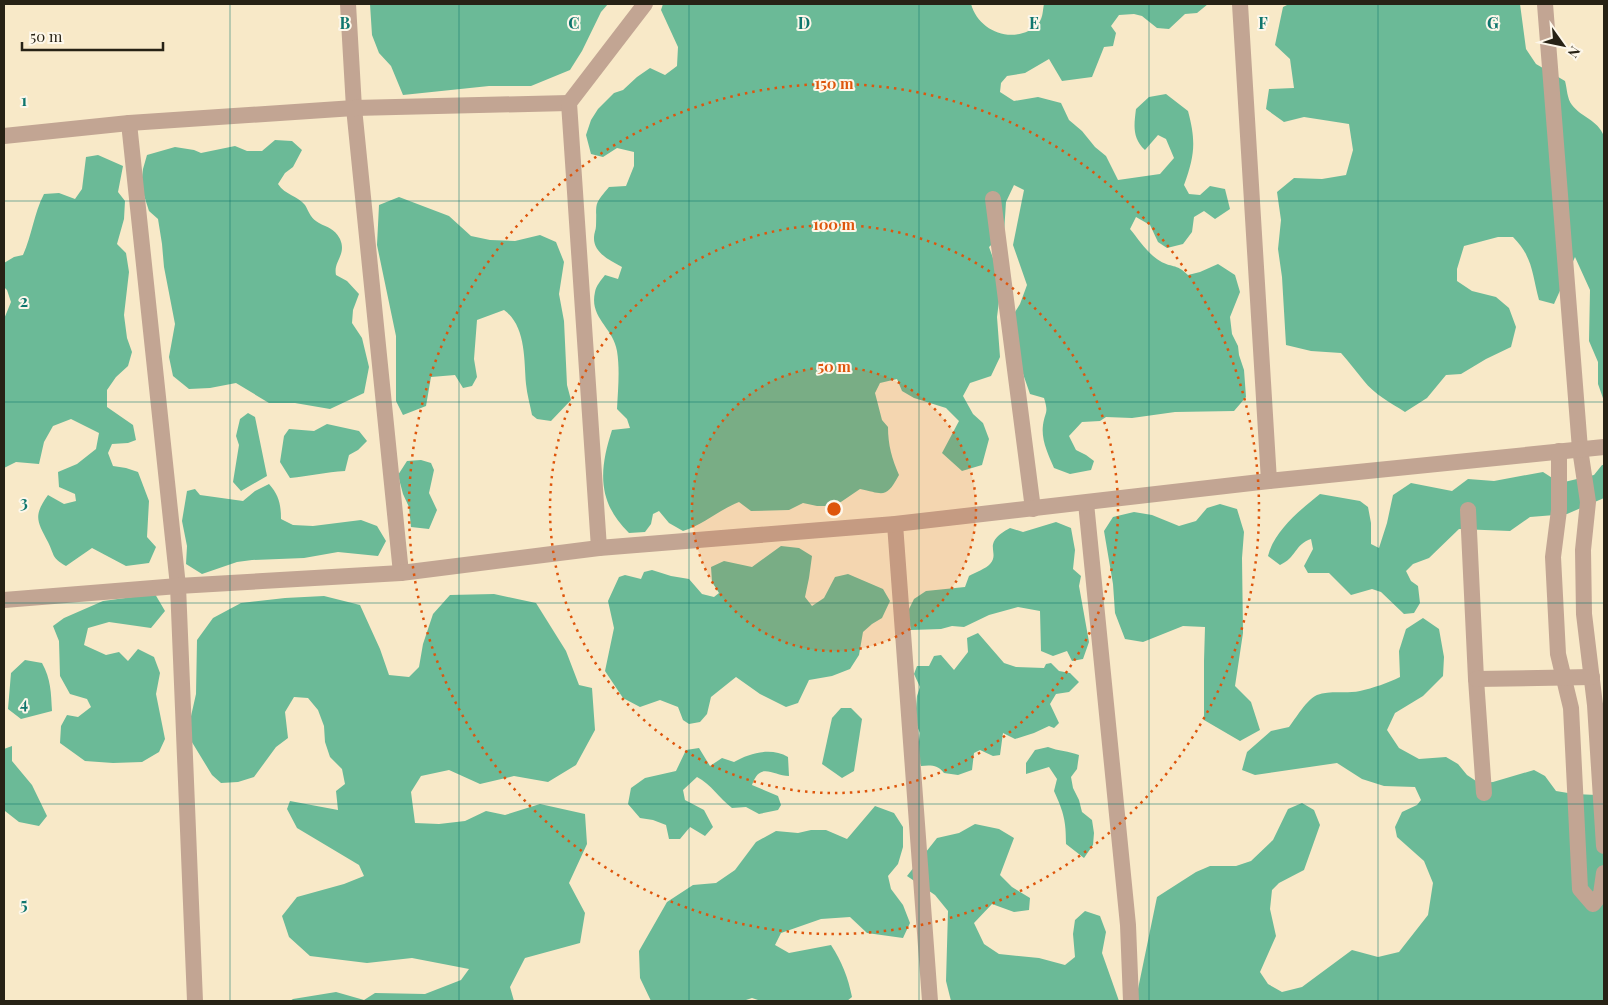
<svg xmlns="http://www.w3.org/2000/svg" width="1608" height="1005" font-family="'Playfair Display',serif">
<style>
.forest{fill:#6bba97}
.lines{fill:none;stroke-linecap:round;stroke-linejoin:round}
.minor{stroke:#c2a593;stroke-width:16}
.grid{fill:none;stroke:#0f766e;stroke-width:1;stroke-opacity:0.55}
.ring{fill:none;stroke:#de560c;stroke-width:2.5;stroke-dasharray:2.5 5}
.grid-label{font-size:16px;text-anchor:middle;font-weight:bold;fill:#0f766e;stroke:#fdf7ea;stroke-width:4;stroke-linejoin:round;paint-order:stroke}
.centre{fill:#de560c;stroke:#fdf7ea;stroke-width:2.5}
.ring-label{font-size:15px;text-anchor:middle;font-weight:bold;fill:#de560c;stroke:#fdf7ea;stroke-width:4;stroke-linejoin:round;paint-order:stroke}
</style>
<rect width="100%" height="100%" fill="#f8e9c8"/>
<g class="forest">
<polygon points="370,4 608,4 601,12 582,51 570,70 531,86 489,86 403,95 391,66 379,53 372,35"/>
<path d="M663,4H971C977,26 1001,40 1023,33C1030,31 1038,27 1041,19C1043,15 1043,8 1044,4H1208L1197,13L1185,14L1169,29L1157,28L1142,16L1134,14L1119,15L1111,26L1116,33L1113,46L1104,47L1092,77L1062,81L1049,59L1025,73L1007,76L1001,83L1000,92L1014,101L1038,97L1061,103L1069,120L1082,131L1095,147L1106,156L1118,180L1160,174L1174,158L1166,139L1158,135L1145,150C1132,138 1134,125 1136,109L1149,97L1166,94L1188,111C1196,141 1195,155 1184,185L1189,194L1200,195L1210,186L1225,189L1230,209L1215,219L1204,211L1194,217L1192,232L1183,244L1167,248L1158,242L1150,225L1136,217L1130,229C1139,240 1148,254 1160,261C1171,268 1176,263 1188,275L1200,272L1218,264L1235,275L1240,292L1230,317L1232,334L1238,346L1239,355L1244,370L1246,397L1234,411L1175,412L1132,418L1106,417L1100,421L1082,422L1069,436L1076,450L1086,455L1094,461L1091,470L1070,474L1054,468C1048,454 1041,440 1043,425C1045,411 1049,414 1044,398L1030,394L1021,368L1010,320L1020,304L1027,285L1013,245L1024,190L1014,185L1006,202L1004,233L989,247L997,269L999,301L997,317L1000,357L991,376L970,383L963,396L973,414L983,423L989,439L982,465L962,471L942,453L959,421L946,408L914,398L902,391L897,379L880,383L875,393L882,420L888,427C888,445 892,459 899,475C886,499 884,494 860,489L835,506H817L803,503L789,510L751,511L739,502C719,510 703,525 683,531L669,523L659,511L653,514L651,524L645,532L629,533C597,502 599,470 612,430L630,428L627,419L617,409C618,389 620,370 617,351C613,327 589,318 595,292C596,286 601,280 605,275L618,279L622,267C611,261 593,253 594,237C594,233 596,230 596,226C597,202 593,206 609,187L626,186L634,166V152L617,148L603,157L591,154L586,135L591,120L598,109L614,93L623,90L637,77L650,68L665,75L677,66L678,47L661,10Z"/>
<path d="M1289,4H1520L1526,49L1536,64L1565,81C1567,88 1567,99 1572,105C1582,118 1597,119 1604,136V401L1598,384V362L1589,341L1590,290L1575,257L1554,304L1539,300C1532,274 1533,257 1513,237H1498L1464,246L1457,269V281L1472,291L1496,297L1509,308L1516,327L1511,347L1486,359L1461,374L1446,375L1427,398L1405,412C1391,403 1374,394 1364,381C1356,371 1349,362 1341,353L1311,351L1286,345L1282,277L1278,249L1281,220L1277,192L1294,178L1322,179L1346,175L1353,150L1349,124L1304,117L1284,122L1266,109L1269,89L1294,88L1290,59L1275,45L1283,7Z"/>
<path d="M275,140L292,141L302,150L293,167L285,173L278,184C285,195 298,196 305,205C309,212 311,219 319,223C328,228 334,228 340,239C347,255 333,261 336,275L347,281L359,294L353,310L352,323L362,338L369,367L364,393L330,409L295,403H269L236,383L210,388L189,389L173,376L169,357L175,324L164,267L162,244L158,219L149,211L141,186L143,169L147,155L175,147L194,150L201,153L235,146L247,151H262Z"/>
<path d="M98,155L123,166L118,192L125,201L124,219L117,244L126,253L129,272L124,315L127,338L132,352L128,366L116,377L107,390V407L133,425L136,440L128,443L112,444L108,453L113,466L126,468L138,472L149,501L147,537L156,547L149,563L126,566L92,548L66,566C51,557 55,556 48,542C37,521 33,516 48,495L64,504L76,501L75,494L59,487L58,472L77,464L96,449L99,433L71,419L53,426L44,442L39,464L16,462L4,468V319L11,302L7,290L4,287V263L14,257L23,255C32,235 34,213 44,194L59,193L75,199L82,189L86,157Z"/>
<path d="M399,197L449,216L471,236L490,240L515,241L540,235L556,242L564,262L559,294L564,321L567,385L571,400L551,421L537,419L532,415C530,405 527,394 526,384C524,359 526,326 504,310L477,320L474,359L477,377L472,386L463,388L455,375L431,377L426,406L403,415L396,401V336L377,245L379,205Z"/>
<polygon points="248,413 255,417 267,476 241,491 233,482 239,445 236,436 240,419"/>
<path d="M327,424L359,431L367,441L358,450L349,455L345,471C326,472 309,476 290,478L280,462L284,436L289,429L314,431Z"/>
<polygon points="421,460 431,463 434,470 429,493 437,510 429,529 411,527 409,507 403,494 398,475 407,461"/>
<path d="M1602,465H1604V498L1567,514L1530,517L1510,531L1459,529L1429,558L1413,564L1406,571L1411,581L1418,586L1420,603L1414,613L1404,614L1381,592L1372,589L1351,595L1329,573H1308L1304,566L1313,549L1311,539C1295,544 1296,558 1280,565L1268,556C1274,531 1300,510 1320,494L1360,501L1368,507L1371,523V544L1379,548L1387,523L1393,495L1411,483L1452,491L1468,479L1494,481L1543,472L1560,483L1594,475Z"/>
<path d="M269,484C279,495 281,505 281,519L293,525L313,526L361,520L377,526L386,541L378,556L338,552L304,558L252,560L237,562L202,574L186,564L187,546L182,521L187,491L195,489L200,495L243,501L255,491Z"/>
<polygon points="1220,504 1237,509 1244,532 1242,558 1243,633 1235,686 1251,702 1260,730 1240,741 1204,720 1204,661 1205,627 1183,626 1143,642 1125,639 1115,613 1113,584 1104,531 1113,517 1134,512 1152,515 1179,526 1196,521 1207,508"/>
<path d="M1056,522L1071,528L1075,550L1073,569L1081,576L1079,586L1089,642L1083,659L1072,661L1067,651L1053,656L1041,651L1040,611L1018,607L989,615L964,627L952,626L941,629L911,630L907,613L914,599L926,591L965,587L969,576C974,573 987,568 990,564C1001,552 980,544 1010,528L1023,532Z"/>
<polygon points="781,546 799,548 812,556 809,578 805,597 812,606 824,598 835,577 848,574 883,589 890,601 882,618 872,624 863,632 859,655 850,669 832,676 809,680 798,703 786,707 760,694 736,677 711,697 707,714 700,722 689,724 683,720 678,707 660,700 640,707 623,698 605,671 614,628 608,601 619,577 625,575 641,579 644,572 652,570 671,576 689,579 702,594 714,597 719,593 712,582 711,567 724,561 752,567"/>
<polygon points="155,594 165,611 151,628 109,622 88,628 84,645 106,655 119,652 128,661 138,649 154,657 160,673 156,694 165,739 159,752 142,762 113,763 85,761 60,743 61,726 67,715 78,717 91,707 87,699 70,694 60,676 59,641 53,626 64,618 103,601"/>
<polygon points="494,594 536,603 566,651 579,685 592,688 595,730 576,765 548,782 514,776 480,784 449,770 421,776 411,792 415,823 439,824 465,821 486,811 505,815 540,804 585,814 587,844 569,883 585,913 580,943 525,958 510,987 514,1001 290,1001 293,999 336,992 364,1000 375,993 425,994 461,980 469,969 412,958 367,963 310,956 289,937 282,916 297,897 344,884 364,876 359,865 297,828 287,809 290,801 338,810 336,791 345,784 342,769 330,757 325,742 324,726 318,710 308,698 294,697 285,712 288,738 276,747 254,777 238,782 221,783 212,775 187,734 196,694 197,640 213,618 241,603 285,598 324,596 360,605 380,649 389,675 409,677 419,667 423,644 433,614 450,595"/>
<path d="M1423,618L1439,629L1444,657L1443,676L1423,696L1395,713L1387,730L1399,748L1419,759L1446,757L1458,764L1467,775L1479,783L1493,782L1534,770L1545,776L1556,791L1574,794L1597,795L1599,709L1604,701V1001H1138V989L1157,897L1196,872L1210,866H1236L1251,861L1273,840L1288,809L1302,803L1314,810L1320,825L1304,870L1279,883L1272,890L1270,909L1276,936L1260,972L1268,984L1282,992L1302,987L1352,950L1378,957L1399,952L1428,915L1433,883L1424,861L1397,837L1395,827L1402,812L1417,805L1421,800L1415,787L1384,786L1362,779L1337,763L1255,775L1242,770L1247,752L1271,731L1289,727C1296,718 1307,699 1317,695C1330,690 1346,694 1360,691C1373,688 1388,683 1400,677L1399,651L1406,629Z"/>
<path d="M978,633L1004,663L1016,667L1044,668L1046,664L1051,663L1059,671L1070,673L1079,682L1069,692L1056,694L1050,704L1059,723L1054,728L1049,726L1034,733L1015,739L1003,733L1000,755L993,756L980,750L974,753L972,770L958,775L944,773C938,765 931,765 921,766L917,757L920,733L915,721L917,696L920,687L914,674L917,666H929L934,656L941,655L954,670L968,652L967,638Z"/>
<path d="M25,660L42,663C51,679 51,693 52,711L21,719L8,709L11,673Z"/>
<polygon points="841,708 851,708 862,719 854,771 842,778 822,764 832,718"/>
<polygon points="12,746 12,761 32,785 47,816 39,826 19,822 5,811 4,749"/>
<path d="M1048,747C1058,751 1069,751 1079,755L1077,769L1071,777L1073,788L1079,800L1082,812L1092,820L1094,833L1093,845L1084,858L1066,844C1066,821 1064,813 1054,791L1057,779L1049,767L1026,774V763L1035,750Z"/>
<path d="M699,748L710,766L722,758L734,762C750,753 771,747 788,757L789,776C773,776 760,761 752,785L778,796L781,805L778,810L759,814L746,807L732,808C719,798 711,784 697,777L683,790L685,800L704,810L713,827L705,836L690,827L680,839H669L666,825L653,820L640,818L628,804L631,788L645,778L676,771L686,750Z"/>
<path d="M875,806L894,813L903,827V847L898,864L888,876L891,889L903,905L910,923L903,938L867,933L850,917L821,919L781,933L775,945L789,953L831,945C842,962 848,977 852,997L847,1001H761L752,998L743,1001H651L640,978L639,951L667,902L693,885L716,883L735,870L756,842L776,831L798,833L811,830H826L847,839Z"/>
<polygon points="975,824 999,829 1014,838 1000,875 1012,887 1030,898 1029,910 1014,912 992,904 974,923 984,944 999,954 1039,958 1065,965 1075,957 1073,934 1075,920 1085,911 1100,916 1106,932 1102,953 1119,1001 951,1001 946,981 948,911 935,895 907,876 937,838 959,833"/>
</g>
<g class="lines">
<g class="minor">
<polyline points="348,4 354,108 401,573"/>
<polyline points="1240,4 1269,481"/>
<polyline points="1545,4 1580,449 1588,502 1583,550 1584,614 1595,705 1604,846"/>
<polyline points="129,123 178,586 195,1001"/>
<polyline points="4,136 129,123 354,108 569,103"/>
<polyline points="993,199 1033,509"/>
<polyline points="1559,451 1559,510 1553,557 1558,654 1571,708 1580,889 1593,904 1601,894 1604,873"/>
<polyline points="1086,503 1128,925 1131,1001"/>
<polyline points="1468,510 1476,679 1484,793"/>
<polyline points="895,524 930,1001"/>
<polyline points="599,548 569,103 645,4"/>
<polyline points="4,600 178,586 401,573 599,548 895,524 1269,481 1604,447"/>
<polyline points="1476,679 1592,677"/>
</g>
</g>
<path class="grid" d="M230,4V1001M459,4V1001M689,4V1001M919,4V1001M1149,4V1001M1378,4V1001M4,201H1604M4,402H1604M4,603H1604M4,804H1604"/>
<circle cx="834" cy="509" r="142" fill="#de560c" fill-opacity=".12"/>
<g class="ring">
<circle cx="834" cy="509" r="142"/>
<circle cx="834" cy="509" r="284"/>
<circle cx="834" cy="509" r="425"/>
</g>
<g class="grid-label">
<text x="345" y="29">B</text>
<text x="574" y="29">C</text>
<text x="804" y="29">D</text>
<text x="1034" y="29">E</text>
<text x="1263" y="29">F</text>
<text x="1493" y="29">G</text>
<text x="24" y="106">1</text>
<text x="24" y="307">2</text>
<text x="24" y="508">3</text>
<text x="24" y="709">4</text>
<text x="24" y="910">5</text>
</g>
<circle cx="834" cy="509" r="8" class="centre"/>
<g class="ring-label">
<text x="834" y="89">150 m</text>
<text x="834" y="230">100 m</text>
<text x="834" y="372">50 m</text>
</g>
<rect width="1608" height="1005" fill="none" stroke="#272215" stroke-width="10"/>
<g transform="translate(1563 45) rotate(123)" stroke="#fdf7ea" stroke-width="4" paint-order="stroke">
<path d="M0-4L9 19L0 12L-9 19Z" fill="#272215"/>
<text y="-8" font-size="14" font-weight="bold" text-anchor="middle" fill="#272215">N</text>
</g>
<path d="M22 42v8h141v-8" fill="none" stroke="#272215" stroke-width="2.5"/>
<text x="30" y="42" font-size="15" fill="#272215" stroke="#fdf7ea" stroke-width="4" paint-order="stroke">50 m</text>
</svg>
